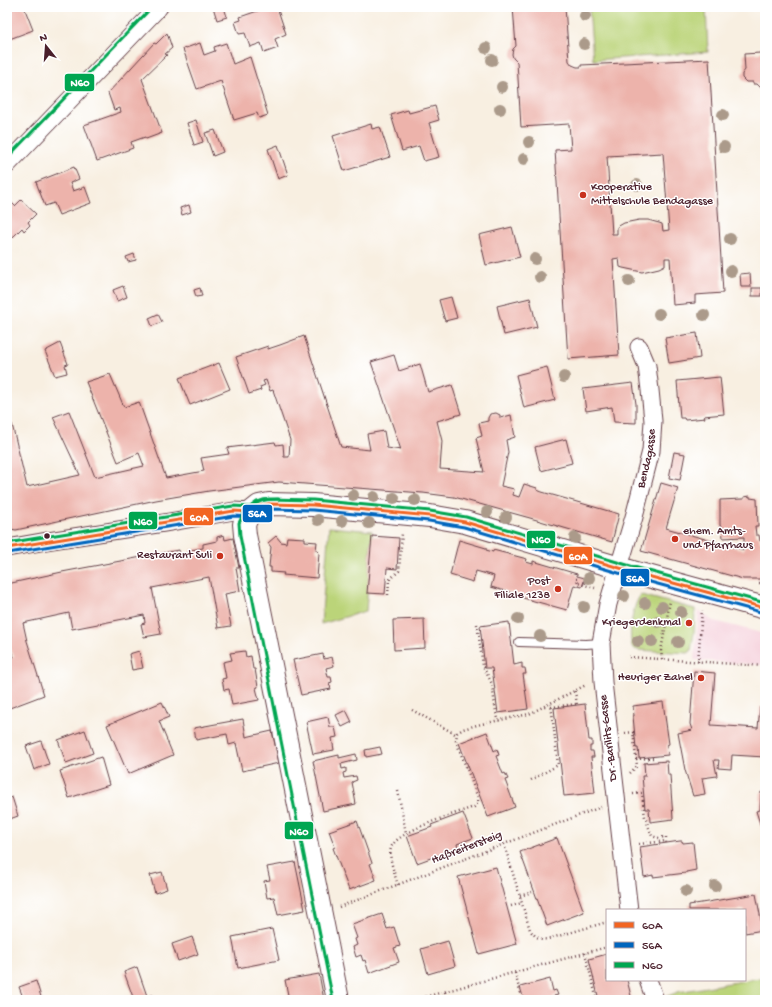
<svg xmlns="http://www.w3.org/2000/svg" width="772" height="1007" font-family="'Gochi Hand',sans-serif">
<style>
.built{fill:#f5cfda}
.green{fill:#bbd479;stroke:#827a52}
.building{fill:#edb3ab;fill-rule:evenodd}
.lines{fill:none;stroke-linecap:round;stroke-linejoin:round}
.lane-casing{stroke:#643e46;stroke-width:10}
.street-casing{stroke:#643e46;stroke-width:19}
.secondary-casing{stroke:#643e46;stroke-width:24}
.path{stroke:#643e46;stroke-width:2.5;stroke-dasharray:1 3;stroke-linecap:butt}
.lane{stroke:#fff;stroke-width:8}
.street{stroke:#fff;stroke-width:17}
.secondary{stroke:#fff;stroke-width:22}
.bus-1-casing{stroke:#fff;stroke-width:6}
.bus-2-casing{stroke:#fff;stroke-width:6}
.bus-3-casing{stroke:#fff;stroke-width:6}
.bus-1{stroke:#f26522;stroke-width:3}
.bus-2{stroke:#0065bd;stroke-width:3}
.bus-3{stroke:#00a651;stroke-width:3}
.tree{fill:#ab9a8a}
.poi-dot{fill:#c8321e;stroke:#fff;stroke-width:1.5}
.bus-dot{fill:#4a1f2b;stroke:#fff;stroke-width:1.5}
.labels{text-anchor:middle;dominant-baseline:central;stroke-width:3;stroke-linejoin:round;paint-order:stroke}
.poi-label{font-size:12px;fill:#4a1f2b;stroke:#fff;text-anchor:end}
.street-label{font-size:12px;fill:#4a1f2b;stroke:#fff}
.line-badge{stroke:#fff;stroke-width:1.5}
.badge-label{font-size:11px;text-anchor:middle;font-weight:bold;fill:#fff}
</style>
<rect width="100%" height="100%" fill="#fff"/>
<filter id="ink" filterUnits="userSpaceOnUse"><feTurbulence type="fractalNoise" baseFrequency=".025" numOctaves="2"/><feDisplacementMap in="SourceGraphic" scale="8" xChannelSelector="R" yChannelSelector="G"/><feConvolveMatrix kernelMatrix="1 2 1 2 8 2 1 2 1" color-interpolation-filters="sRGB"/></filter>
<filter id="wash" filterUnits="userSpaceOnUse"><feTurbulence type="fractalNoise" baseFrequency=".012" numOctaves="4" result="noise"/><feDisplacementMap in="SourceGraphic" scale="16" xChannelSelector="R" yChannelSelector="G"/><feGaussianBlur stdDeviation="0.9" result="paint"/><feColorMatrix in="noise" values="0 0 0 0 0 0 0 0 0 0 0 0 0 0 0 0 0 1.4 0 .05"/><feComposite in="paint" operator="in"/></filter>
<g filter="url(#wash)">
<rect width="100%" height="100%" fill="#f8efe1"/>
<polygon class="built" points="699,610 711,620 765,634 764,665 694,660"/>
<g class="green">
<polygon points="589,7 706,7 708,52 593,60"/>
<polygon points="329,527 372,531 366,611 321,624"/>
<path d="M641,595L695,609L694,633L691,651L688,653L638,650L633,648C627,637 633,603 641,595Z"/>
<polygon points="765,977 765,1000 666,1000 665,997 678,992"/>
</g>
<g id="blocks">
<g class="building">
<polygon points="7,7 24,7 33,30 7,40"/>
<polygon points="213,7 224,7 227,17 217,20"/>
<polygon points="269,7 277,7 286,34 275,39 278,48 264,53 261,43 250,47 245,33 239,34 235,22 241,20 240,17"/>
<path d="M513,7H565L569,61L572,65L577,67H581V65L709,59L723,293L695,295V303L673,305L670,258H665V265L659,268L642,272L623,268L620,267L619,258L613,259L619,355L568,359L555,150L571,149L569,124L521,127L517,62L513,58L512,54L513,49L516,46ZM663,153L669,230L663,231L662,224L659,223L648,220H639L624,223L617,227V234H612L607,156Z"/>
<polygon points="167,33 172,48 165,54 167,55 142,79 162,133 146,139 145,137 131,142 133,148 97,161 84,125 121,112 120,108 114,110 108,93 154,43 156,44"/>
<polygon points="200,43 204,55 215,51 214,47 226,43 233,64 250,57 268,115 259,118 257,113 234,120 221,81 197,89 183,49"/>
<polygon points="765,51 765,87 761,88 757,84 753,84 753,82 746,82 742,78 742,74 745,70 744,54 760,53 760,52"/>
<polygon points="435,106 439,120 429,123 439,157 424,161 419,146 402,151 391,115 408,110 409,113"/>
<polygon points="196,120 203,142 194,145 187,123"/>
<polygon points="371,124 372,129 380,127 390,157 344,171 333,136"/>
<polygon points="215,130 223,152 213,156 205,133"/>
<polygon points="278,145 288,175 278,179 268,149"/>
<polygon points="74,167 79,179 70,183 73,191 85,187 91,203 59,215 54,203 45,206 36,182"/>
<polygon points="7,198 15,206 21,200 36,214 28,222 30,225 24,231 22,228 13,237 7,231"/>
<polygon points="189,205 191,212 182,215 180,208"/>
<polygon points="512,227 520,257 486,265 479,235"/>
<polygon points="134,254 136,260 128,262 126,257"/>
<polygon points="750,273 751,287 741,287 740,274"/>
<polygon points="123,286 127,297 117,301 113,290"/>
<polygon points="200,288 202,296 196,297 194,290"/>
<rect x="752" y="288" width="10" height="8"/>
<polygon points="451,297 457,318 445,321 439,300"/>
<polygon points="530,298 537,327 504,335 497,306"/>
<polygon points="158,314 162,322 152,326 149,318"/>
<polygon points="697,333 700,358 669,363 665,338"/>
<polygon points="304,336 341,447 370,450 367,434 384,431 387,448 401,450 371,362 394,355 399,371 420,364 428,392 452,385 461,414 437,421 442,441 440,469 484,472 476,438 482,436 479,423 488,421 488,418 490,414 496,413 500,415 500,418 511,415 515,437 506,440 508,452 501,486 514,489 513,495 519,497 524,484 537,488 537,490 542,492 619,514 612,542 530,518 454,497 423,493 279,482 209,491 156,500 16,530 11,529 7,525 7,425 12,424 27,487 80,475 53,417 69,411 95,477 144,466 139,453 118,462 86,382 110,374 124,407 139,402 166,478 204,471 201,458 229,454 227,448 275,442 276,445 283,444 284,457 289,457 290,440 273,390 270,391 266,380 263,381 265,385 260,387 261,390 249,394 236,357 268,346 268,349 280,345"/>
<polygon points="60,343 68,364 65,365 67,373 55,376 45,351"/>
<polygon points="219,363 230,389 190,405 179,378"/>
<polygon points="547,367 555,400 524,408 516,375"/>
<polygon points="720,377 724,414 704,416 705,418 685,420 684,418 680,418 677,381"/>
<polygon points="633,383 636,404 636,423 614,422 612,407 586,411 583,389"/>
<polygon points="566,439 572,463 541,471 535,447"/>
<polygon points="674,452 685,454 680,480 669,478"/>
<polygon points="661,483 678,488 666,528 744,550 744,537 723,538 722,526 720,526 720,500 742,499 744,499 744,497 750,496 750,498 757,499 758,526 755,526 756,535 759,535 760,541 765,541 765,579 743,579 641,551"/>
<polygon points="224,535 225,540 233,538 239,568 236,568 240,591 225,594 231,626 218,628 209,577 152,588 161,634 144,637 141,624 145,623 144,615 72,629 69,613 23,623 27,641 44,695 7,709 7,660 14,657 7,640 7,584 62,572 179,550 180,555 191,552 191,550 203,548 203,544 217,541 217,537"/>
<polygon points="276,536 281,542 286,543 287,537 305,538 305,541 317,542 316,550 319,553 317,578 283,575 284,573 271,572 271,567 269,567 271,547 268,543"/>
<polygon points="372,536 399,538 397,569 387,568 385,594 367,593"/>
<polygon points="459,540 486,548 486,550 493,552 493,550 527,559 526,562 533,564 533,561 577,574 577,576 585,578 582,587 574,585 567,610 523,598 523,596 491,587 494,576 476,571 473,582 450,575"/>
<polygon points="424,619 425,648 394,650 393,620"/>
<polygon points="509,622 514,665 522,663 522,668 525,668 526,674 523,674 528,709 498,713 492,668 485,668 480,626"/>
<polygon points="139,651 143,668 132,670 129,654"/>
<polygon points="245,651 246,657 251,656 253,669 255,669 258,687 256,688 259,700 232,705 229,689 224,690 222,679 226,678 223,662 232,660 230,653"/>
<polygon points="323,654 324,659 332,657 334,666 326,668 328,677 331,677 332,682 329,683 331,689 301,695 293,660"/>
<polygon points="694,671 715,673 711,725 758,728 760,707 765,707 765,757 732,755 731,769 718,768 719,760 714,760 717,776 702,778 705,794 693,796 685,770 678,733 692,730 690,724"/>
<polygon points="162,702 169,717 159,721 173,755 128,774 107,725"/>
<polygon points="663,702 669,744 667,745 668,755 639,758 638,748 636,748 633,716 634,716 633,706"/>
<polygon points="585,704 589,740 592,740 592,746 590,746 590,751 593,751 594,757 591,757 595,793 564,796 554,708"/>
<polygon points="346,710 352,722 342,727 336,715"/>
<polygon points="328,717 330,727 335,727 337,737 332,738 334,750 313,754 306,722"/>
<polygon points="243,719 246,737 272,731 279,763 242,771 236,743 229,745 227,734 196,740 194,728"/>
<polygon points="85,730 93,753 66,763 58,740"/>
<polygon points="487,732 494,751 497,749 499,755 496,756 503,774 505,773 508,779 505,780 515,807 488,817 459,743"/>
<polygon points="41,741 49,764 34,770 26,746"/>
<polygon points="380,747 382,754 366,757 365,750"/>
<polygon points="356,754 357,760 341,764 342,769 346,768 346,772 343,773 344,778 356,776 357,780 352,782 356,804 323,811 313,761 339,755 339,758"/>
<polygon points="101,757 109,785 69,798 60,771"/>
<polygon points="667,761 668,775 670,775 673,819 650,822 649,809 645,809 642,776 645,776 644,763"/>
<polygon points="761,792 765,792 765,829 762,830 756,811 760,810"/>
<polygon points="12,797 18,816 7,820 7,799"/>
<polygon points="463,813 473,838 457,844 458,848 456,849 457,852 451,854 450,851 417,863 407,836 432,827 431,825"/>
<polygon points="357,821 372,863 370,864 376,880 349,890 333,848 335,847 329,831"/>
<polygon points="557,838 584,912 547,926 520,852"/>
<polygon points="680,841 682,841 683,843 693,842 696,870 686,872 686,873 653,877 653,875 644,877 640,847"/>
<polygon points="295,862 305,910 278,915 274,897 267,898 264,881 270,880 267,867"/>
<polygon points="496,867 517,944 479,954 458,877"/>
<polygon points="162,872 167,889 155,893 150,875"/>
<polygon points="756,894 763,930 745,933 745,910 689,910 689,905"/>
<polygon points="382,914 387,929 394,927 400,946 394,948 399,962 369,973 365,960 363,961 361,955 356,957 353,947 357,945 355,939 357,938 352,924"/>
<polygon points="272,929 279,960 238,968 232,937"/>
<polygon points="192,937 198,954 178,961 172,944"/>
<polygon points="448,941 455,966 428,974 421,949"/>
<polygon points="607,954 607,980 627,980 632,1000 599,1000 589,959"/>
<polygon points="137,967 147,996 153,995 154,1000 134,1000 124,972"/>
<polygon points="319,974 324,1000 289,1000 285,980"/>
<polygon points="550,979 553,991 556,990 558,995 554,996 555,1000 524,1000 520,987"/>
<polygon points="36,981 42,1000 24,1000 19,987"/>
</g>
</g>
</g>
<g filter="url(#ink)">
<use href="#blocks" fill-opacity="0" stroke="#643e46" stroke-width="1"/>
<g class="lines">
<defs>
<polyline id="lane" points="519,642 586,644 601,643"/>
<g id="street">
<polyline points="7,165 159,7"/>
<polyline points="7,548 47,541 164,523 234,511 251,512"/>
<path id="s1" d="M629,910L603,682L601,643L608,604L634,517L651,451L653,421L650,390L647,366L639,347"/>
<polyline points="648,980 655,1000"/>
</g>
<polyline id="secondary" points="338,1000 245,535 244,524 249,514 259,506 269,504 313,505 430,516 465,522 633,572 765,608"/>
</defs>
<use href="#lane" class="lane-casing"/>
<use href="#street" class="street-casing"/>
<use href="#secondary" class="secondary-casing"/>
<g class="path">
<polyline points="576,579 578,579 577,583 595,588"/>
<polyline points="584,580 586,581 584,585"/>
<polyline points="759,583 765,583"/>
<polyline points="388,595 389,580 399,571 402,533"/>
<polyline points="477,624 483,666 492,684 496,713 499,721"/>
<polyline points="629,657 765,666"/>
<polyline points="662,659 661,651 670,601"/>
<polyline points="698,662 702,610"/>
<polyline points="575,691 577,705"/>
<polyline points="551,707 576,704"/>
<polyline points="412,710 457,735"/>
<polyline points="625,733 635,732"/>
<polyline points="636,759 654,758 654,756"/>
<polyline points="630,773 637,766 633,732"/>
<polyline points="531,780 558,765 551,704"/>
<polyline points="398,791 406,833"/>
<polyline points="633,794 642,793 645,817 652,836 658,838 666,837 666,841"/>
<path d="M504,844L530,930C535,937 540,940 548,939L607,922"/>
<polyline points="639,844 666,841 666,843"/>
<path d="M398,885C395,876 388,856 391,848C396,831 457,813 474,807L478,803V798L456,741L457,733L463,729L477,725L529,714L586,685"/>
<polyline points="520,896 532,892"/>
<polyline points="511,906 522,903"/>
<polyline points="339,907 601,807"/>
<polyline points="585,953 597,1000"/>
<polyline points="515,973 522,1000"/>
<polyline points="445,992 447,1000"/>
<polyline points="414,1000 607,947"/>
</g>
<use href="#lane" class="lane"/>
<use href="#street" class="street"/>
<use href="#secondary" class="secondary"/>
<defs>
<polyline id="bus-1" points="7,548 234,511 251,512 259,506 269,504 313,505 430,516 465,522 633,572 765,608"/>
<polyline id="bus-2" points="8,553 234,516 252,517 261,511 269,509 313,510 429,521 464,527 632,577 764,613"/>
<g id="bus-3">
<polyline points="7,158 152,7"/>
<polyline points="7,543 233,506 250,507 263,500 278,499"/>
<polyline points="333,1000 240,536 239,523 245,511 257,502 269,499 313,500 430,511 466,517 634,567 765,603"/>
</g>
</defs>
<use href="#bus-1" class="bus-1-casing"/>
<use href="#bus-2" class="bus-2-casing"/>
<use href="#bus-3" class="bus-3-casing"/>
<use href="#bus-1" class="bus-1"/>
<use href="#bus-2" class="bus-2"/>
<use href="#bus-3" class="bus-3"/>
</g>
<g class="tree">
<circle cx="585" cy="16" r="6"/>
<circle cx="584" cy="44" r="6"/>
<circle cx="486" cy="48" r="6"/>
<circle cx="492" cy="60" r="6"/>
<circle cx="502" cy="87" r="6"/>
<circle cx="500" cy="109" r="6"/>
<circle cx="723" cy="115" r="6"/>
<circle cx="529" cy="142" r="6"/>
<circle cx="724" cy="147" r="6"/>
<circle cx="524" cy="159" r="6"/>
<circle cx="637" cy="185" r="6"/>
<circle cx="730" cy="239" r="6"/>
<circle cx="535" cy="259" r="6"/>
<circle cx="731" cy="271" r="6"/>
<circle cx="540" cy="277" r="6"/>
<circle cx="629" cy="281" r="6"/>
<circle cx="659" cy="314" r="6"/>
<circle cx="704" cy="315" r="6"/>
<circle cx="564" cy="377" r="6"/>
<circle cx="353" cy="495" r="6"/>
<circle cx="374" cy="497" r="6"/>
<circle cx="394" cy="498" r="6"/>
<circle cx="415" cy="500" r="6"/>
<circle cx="487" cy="512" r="6"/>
<circle cx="506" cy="517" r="6"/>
<circle cx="318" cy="520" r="6"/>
<circle cx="342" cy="521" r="6"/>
<circle cx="369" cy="523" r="6"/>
<circle cx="575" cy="538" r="6"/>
<circle cx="589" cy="578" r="6"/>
<circle cx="624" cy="596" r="6"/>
<circle cx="645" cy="603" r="6"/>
<circle cx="584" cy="607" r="6"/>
<circle cx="662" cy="607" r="6"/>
<circle cx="681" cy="612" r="6"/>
<circle cx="518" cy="619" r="6"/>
<circle cx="658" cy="622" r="6"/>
<circle cx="540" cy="636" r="6"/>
<circle cx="638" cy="641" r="6"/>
<circle cx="652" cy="641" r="6"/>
<circle cx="678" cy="642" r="6"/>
<circle cx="715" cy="886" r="6"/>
<circle cx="686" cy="891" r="6"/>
</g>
</g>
<g class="poi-dot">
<circle cx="583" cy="195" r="4"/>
<circle cx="675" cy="539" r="4"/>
<circle cx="220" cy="556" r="4"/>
<circle cx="558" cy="589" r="4"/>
<circle cx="689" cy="623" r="4"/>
<circle cx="701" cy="678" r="4"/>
</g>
<circle class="bus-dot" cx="47" cy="536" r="3.5"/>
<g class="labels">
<g class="poi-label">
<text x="591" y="188" text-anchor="start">Kooperative<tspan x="591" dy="14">Mittelschule Bendagasse</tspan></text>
<text x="683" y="532" text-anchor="start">ehem. Amts-<tspan x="683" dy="14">und Pfarrhaus</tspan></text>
<text x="212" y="556">Restaurant Suli</text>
<text x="550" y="582">Post<tspan x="550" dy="14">Filiale 1238</tspan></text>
<text x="681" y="623">Kriegerdenkmal</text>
<text x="693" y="678">Heuriger Zahel</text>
</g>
<g class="street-label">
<text stroke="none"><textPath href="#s1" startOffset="459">Bendagasse</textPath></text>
<text transform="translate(609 738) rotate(-97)">Dr.-Barilits-Gasse</text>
<text transform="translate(467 848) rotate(-21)">Haßreitersteig</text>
</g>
</g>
<g class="line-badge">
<rect x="64" y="73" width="31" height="19" rx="4" fill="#00a651"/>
<rect x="242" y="504" width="31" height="19" rx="4" fill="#0065bd"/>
<rect x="183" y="507" width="31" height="19" rx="4" fill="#f26522"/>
<rect x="128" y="511" width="30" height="19" rx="4" fill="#00a651"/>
<rect x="526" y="530" width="30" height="19" rx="4" fill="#00a651"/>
<rect x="563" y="546" width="30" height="19" rx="4" fill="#f26522"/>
<rect x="620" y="568" width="30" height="19" rx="4" fill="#0065bd"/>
<rect x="284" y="821" width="30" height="19" rx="4" fill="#00a651"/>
</g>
<g class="badge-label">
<text x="80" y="86">N60</text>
<text x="257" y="517">56A</text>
<text x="199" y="521">60A</text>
<text x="143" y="525">N60</text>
<text x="541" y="543">N60</text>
<text x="578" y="560">60A</text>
<text x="635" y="582">56A</text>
<text x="299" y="835">N60</text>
</g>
<rect width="772" height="1007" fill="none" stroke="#fff" stroke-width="24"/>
<rect x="606" y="909" width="140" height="72" fill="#ffffff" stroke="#b7a5aa"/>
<rect x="614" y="922" width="20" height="6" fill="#f26522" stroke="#b7a5aa"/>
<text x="642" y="929" font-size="12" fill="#4a1f2b">60A</text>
<rect x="614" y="942" width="20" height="6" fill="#0065bd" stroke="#b7a5aa"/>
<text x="642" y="949" font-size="12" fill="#4a1f2b">56A</text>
<rect x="614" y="962" width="20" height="6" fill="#00a651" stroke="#b7a5aa"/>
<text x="642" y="969" font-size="12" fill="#4a1f2b">N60</text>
<g transform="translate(46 46) rotate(343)" stroke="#ffffff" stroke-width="3" paint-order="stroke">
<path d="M0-3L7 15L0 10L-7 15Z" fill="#4a1f2b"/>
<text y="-6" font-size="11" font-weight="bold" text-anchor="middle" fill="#4a1f2b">N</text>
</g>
</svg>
